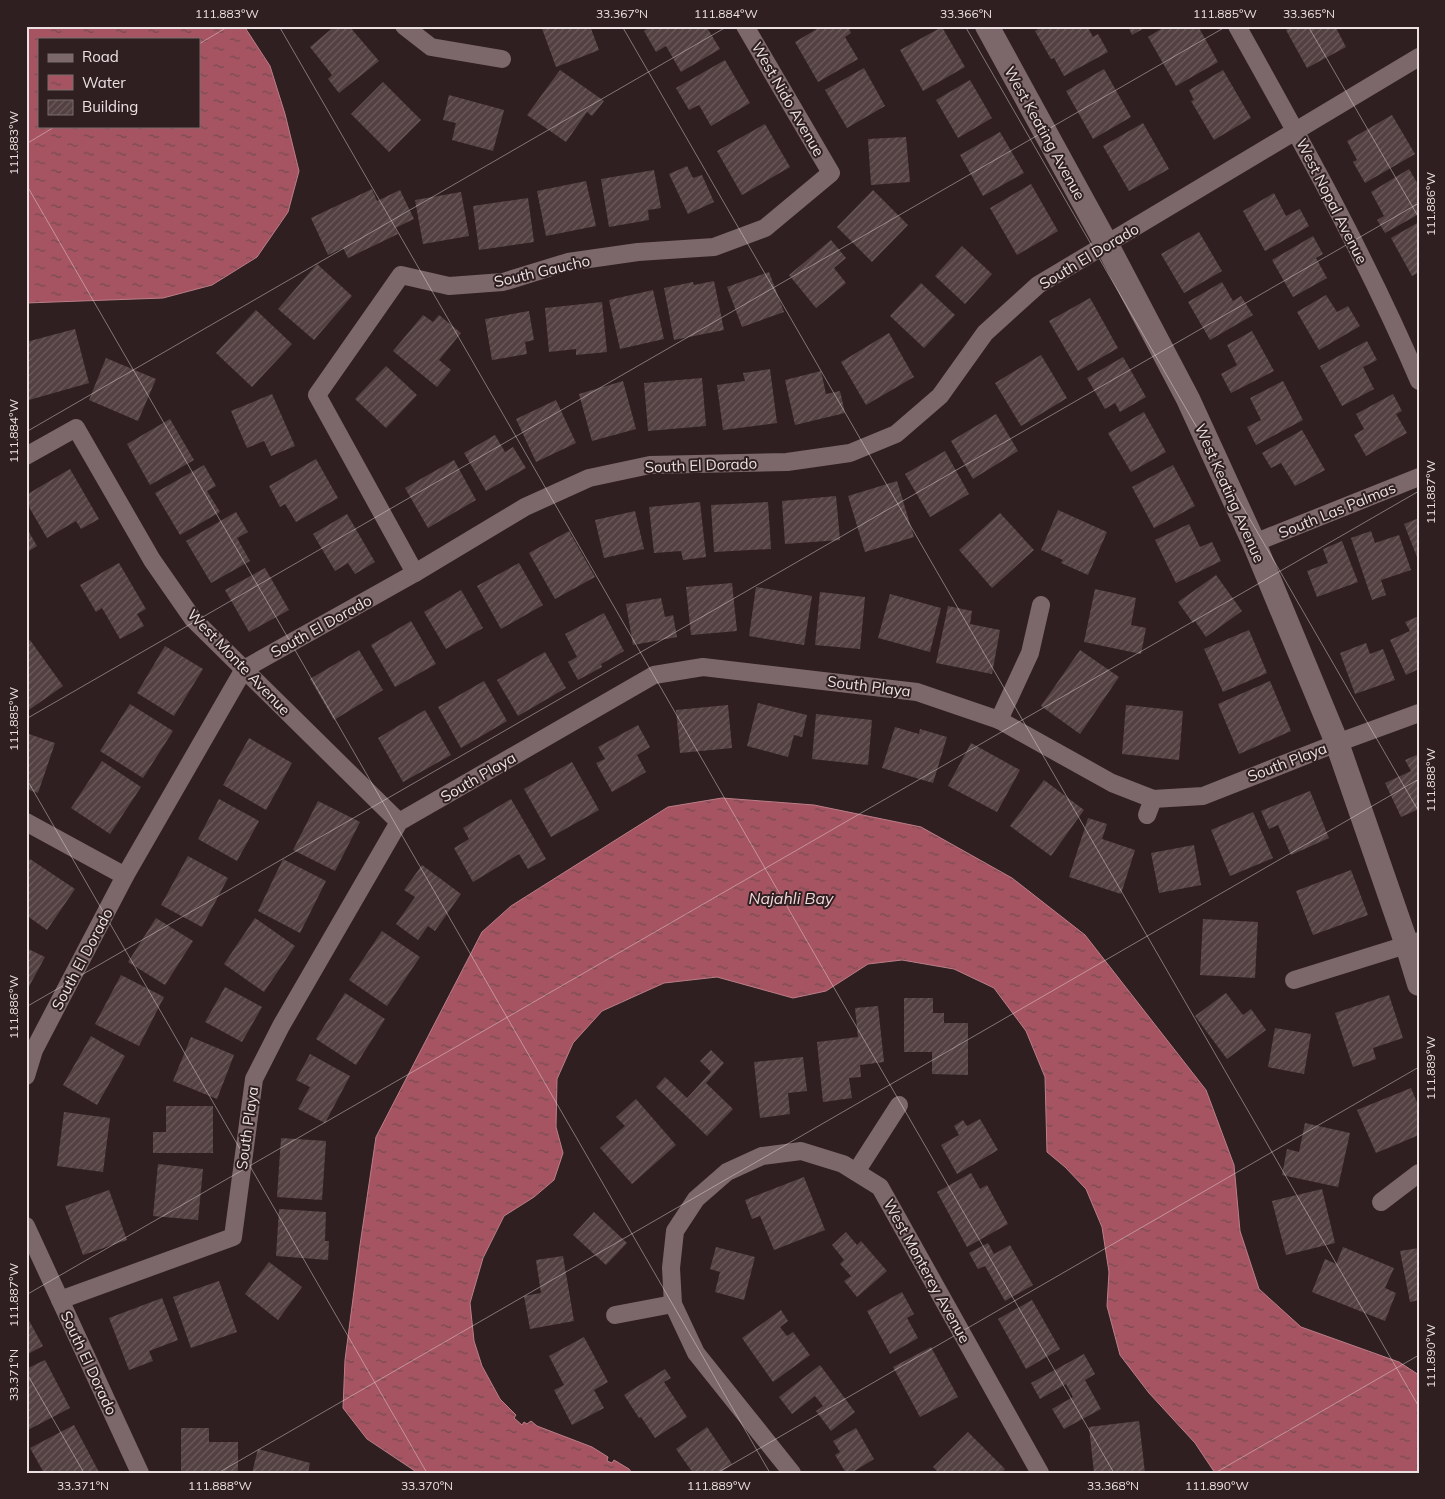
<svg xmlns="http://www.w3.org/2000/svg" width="1445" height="1499" font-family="Mulish,sans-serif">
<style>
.water{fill:url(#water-ripples);stroke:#bb7e88;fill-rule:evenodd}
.building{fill:url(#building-hatch)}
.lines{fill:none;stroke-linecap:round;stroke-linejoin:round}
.street{stroke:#7c686a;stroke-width:18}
.secondary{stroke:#7c686a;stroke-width:24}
.ticks{fill:none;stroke:#ece1e2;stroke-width:1;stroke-opacity:0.45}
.labels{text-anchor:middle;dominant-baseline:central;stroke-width:4;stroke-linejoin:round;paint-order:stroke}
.street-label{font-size:15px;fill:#ece1e2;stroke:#2f1f21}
.water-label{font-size:16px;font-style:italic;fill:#f2d9dc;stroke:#2f1f21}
.neatline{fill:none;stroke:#ece1e2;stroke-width:2}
.ticks-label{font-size:12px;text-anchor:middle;fill:#ece1e2}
</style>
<defs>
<pattern id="water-ripples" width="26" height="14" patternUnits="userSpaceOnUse" patternTransform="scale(1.25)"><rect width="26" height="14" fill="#a65461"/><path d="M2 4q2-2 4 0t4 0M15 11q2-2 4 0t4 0" fill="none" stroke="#764c52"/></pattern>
<pattern id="building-hatch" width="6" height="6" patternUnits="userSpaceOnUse" patternTransform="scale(1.25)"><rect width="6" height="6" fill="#534142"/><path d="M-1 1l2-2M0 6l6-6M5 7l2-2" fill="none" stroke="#6c5c5d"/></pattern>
</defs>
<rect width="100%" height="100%" fill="#2f1f21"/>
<g class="water">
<path d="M26,26H244L270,66L285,114L299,171L288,212L257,257L212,285L163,298L26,303ZM39,39H199V126H39Z"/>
<polygon points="722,798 814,805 921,827 1012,878 1085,935 1206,1090 1234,1165 1240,1231 1259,1289 1301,1327 1399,1362 1419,1375 1419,1473 1215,1473 1195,1443 1149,1393 1120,1355 1107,1306 1109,1272 1102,1227 1086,1189 1065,1167 1047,1152 1045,1077 1026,1031 994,988 954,969 902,960 868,964 826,991 793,998 717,977 664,983 602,1011 573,1043 557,1079 556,1127 563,1153 554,1180 534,1197 504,1216 483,1258 470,1303 474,1341 482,1366 500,1399 516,1415 514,1418 522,1425 524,1422 527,1424 531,1421 537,1426 592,1447 608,1457 607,1461 612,1463 614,1460 629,1469 632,1473 418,1473 367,1439 343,1408 345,1360 360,1245 376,1137 482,932 511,906 668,807"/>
</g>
<g class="building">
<polygon points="335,26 349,26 379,61 339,93 328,79 332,75 310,47"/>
<polygon points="541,26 590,26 599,50 556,67"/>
<polygon points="652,26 706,26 720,49 681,72 666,46 656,52 644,31"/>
<polygon points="822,26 848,26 851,33 845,37 858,59 818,82 795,42"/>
<polygon points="1043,26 1087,26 1093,37 1098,34 1108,52 1064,76 1054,58 1051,59 1035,31"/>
<polygon points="1128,26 1148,26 1132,35"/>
<polygon points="1166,26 1198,26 1218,62 1176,86 1148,37"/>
<polygon points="1293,26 1335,26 1346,47 1307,68 1286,30"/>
<polygon points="942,27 965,67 923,91 900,50"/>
<polygon points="725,60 750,103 711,126 699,105 689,110 676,88"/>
<polygon points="864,68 885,106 847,128 825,90"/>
<polygon points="1104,69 1131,117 1093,139 1066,91"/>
<polygon points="560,70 604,101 592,116 587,112 566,142 527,115"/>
<polygon points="1223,70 1251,118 1214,140 1191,101 1194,100 1189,90"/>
<polygon points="970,80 992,118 958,138 936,100"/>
<polygon points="383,82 421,120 389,152 351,114"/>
<polygon points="449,95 504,110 493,151 452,140 456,123 443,120"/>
<polygon points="1392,115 1415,154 1365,183 1353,162 1357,160 1347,141"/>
<polygon points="1143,123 1169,169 1129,191 1103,146"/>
<polygon points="765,124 790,167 742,195 717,151"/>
<polygon points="1000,132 1024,173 983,196 960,155"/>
<polygon points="906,137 910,182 871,185 868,139"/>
<polygon points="687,166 693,178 702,175 714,202 688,214 669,174"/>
<polygon points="1409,169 1419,186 1419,214 1385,233 1377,220 1384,216 1371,192"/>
<polygon points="654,170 661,208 648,210 649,220 609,227 601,179"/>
<polygon points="586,181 596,226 546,236 537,191"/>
<polygon points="1031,184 1058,231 1017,255 990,208"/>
<polygon points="372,189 377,201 400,190 414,219 395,228 398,234 348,258 343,248 328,255 311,218"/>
<polygon points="873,190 908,225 872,262 837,227"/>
<polygon points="461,192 469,236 423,244 415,200"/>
<polygon points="1274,193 1286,216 1300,209 1309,226 1265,251 1243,211"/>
<polygon points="528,198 534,242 479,250 473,206"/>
<polygon points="1419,222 1419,272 1412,276 1391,238"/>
<polygon points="1199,232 1222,271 1184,293 1161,254"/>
<polygon points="1313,236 1323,254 1316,258 1327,278 1293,297 1272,260"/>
<polygon points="831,240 846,258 834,268 846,283 816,308 789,275"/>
<polygon points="962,246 992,274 965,304 935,276"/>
<polygon points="317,264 352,296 314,340 278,309"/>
<polygon points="769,272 784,312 742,327 727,287"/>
<polygon points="714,281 724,330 674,340 664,288 693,282 694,285"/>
<polygon points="1222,282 1233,301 1241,296 1253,315 1210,340 1188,302"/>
<polygon points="921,283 955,315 924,348 890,316"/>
<polygon points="653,290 664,339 620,349 609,300"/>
<polygon points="1326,295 1337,312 1348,306 1360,326 1319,350 1297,312"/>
<polygon points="1090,298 1118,348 1078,371 1049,321"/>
<polygon points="602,302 607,352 576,355 576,349 549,352 545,308"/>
<polygon points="256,310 292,344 252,387 216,353"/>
<polygon points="529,311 534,340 525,342 527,354 492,360 485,319"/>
<polygon points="423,315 433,322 439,315 461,333 439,360 451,370 437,387 393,351"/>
<polygon points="75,329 89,383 29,400 26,389 26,342"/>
<polygon points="1252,331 1274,371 1231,393 1221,374 1237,365 1227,345"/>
<polygon points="889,333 914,377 866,405 841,362"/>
<polygon points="1367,341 1377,360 1363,367 1374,389 1342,406 1320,366"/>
<polygon points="1041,355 1067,398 1021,426 995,383"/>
<polygon points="1123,357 1146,397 1120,412 1115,403 1105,409 1087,378"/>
<polygon points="106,358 156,379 138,421 89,400"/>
<polygon points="386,366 417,395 386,428 355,399"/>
<polygon points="770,369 777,423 723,430 717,385 745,381 743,373"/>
<polygon points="821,371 826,394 840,391 845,413 795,425 785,380"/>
<polygon points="702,378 706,426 648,431 644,383"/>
<polygon points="623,381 636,429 592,441 579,394"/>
<polygon points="1283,381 1303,420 1256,445 1247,427 1261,420 1250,398"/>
<polygon points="272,394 295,446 271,456 264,441 247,448 231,411"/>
<polygon points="1393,394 1402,411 1396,414 1407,433 1366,456 1354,435 1364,429 1356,414"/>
<polygon points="556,400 576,443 536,462 516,419"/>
<polygon points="1144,412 1166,452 1131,472 1108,433"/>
<polygon points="996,414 1018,451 973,479 951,441"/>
<polygon points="170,419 194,460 150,485 127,444"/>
<polygon points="1302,430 1325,470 1295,486 1281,463 1271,468 1262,453"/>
<polygon points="495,435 505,452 513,447 526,468 486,491 464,453"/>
<polygon points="945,451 969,494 930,517 905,474"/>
<polygon points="316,459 338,498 296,522 285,504 280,507 269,486"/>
<polygon points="454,460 476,500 428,528 405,488"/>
<polygon points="204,465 216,486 207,491 220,512 180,535 155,493"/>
<polygon points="1173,465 1195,506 1154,528 1132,487"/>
<polygon points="70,469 99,519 81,529 76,521 47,538 26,502 26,495"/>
<polygon points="897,481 914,537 865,552 848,496"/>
<polygon points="836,496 840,540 785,544 782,501"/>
<polygon points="700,502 706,557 683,560 681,551 654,553 649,507"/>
<polygon points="768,502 771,549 714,552 711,505"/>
<polygon points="1058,510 1107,532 1088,575 1061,563 1063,560 1041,550"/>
<polygon points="635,511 644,549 604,558 595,520"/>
<polygon points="236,512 248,532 237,538 250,561 211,583 186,541"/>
<polygon points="1000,513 1034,550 992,588 959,550"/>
<polygon points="347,514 375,562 355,574 348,563 335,571 313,534"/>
<polygon points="1419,518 1419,562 1404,524"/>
<polygon points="1189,524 1200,547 1212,542 1221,561 1176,583 1155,540"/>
<polygon points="26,527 37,546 26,553"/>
<polygon points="569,531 595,577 555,599 529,553"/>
<polygon points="1371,531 1375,543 1399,535 1411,570 1381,580 1386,595 1372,600 1351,538"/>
<polygon points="1342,541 1358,582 1317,597 1307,571 1328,563 1323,549"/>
<polygon points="119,563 146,609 137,614 144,626 120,639 102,608 96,612 80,585"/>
<polygon points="519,563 543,605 501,629 477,586"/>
<polygon points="265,568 289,610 249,632 225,590"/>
<polygon points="1216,575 1242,611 1206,637 1195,621 1193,623 1178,602"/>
<polygon points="732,583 737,631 691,635 686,587"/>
<polygon points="756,587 812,596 804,645 749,636"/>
<polygon points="1095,589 1136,598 1131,625 1146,628 1141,654 1084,642"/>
<polygon points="461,590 483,628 446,649 424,612"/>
<polygon points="820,592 865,597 860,649 815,645"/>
<polygon points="890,594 941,608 930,652 878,638"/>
<polygon points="661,598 665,617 673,615 677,637 633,645 626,604"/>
<polygon points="948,606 972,611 970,624 1000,630 992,674 936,663"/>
<polygon points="604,613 624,651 601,664 602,667 578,680 568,662 577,657 565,634"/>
<polygon points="1419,616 1419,669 1406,675 1390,640 1410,631 1405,622"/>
<polygon points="411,621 436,664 395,687 371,645"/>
<polygon points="1249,630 1267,673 1223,692 1204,649"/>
<polygon points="30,640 63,686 26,712 26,643"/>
<polygon points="1366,643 1370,654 1383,649 1395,680 1355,694 1340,653"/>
<polygon points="165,646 203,669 174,716 137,693"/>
<polygon points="359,650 383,690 334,720 310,679"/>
<polygon points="1080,650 1119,677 1080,734 1041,706"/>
<polygon points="545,652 566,688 518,716 497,680"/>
<polygon points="484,681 507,721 461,748 438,707"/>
<polygon points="1270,681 1291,731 1239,754 1218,704"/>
<polygon points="758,703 807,715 802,737 794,735 788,757 747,746"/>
<polygon points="130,704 173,731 143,778 100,751"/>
<polygon points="728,705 732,748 680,753 676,710"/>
<polygon points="1126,705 1183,711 1179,760 1122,754"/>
<polygon points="425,710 451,755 403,782 378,738"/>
<polygon points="816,714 872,720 868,765 812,759"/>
<polygon points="638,725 650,747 637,755 646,772 612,792 596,763 605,759 598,747"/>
<polygon points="895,727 919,734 920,729 947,737 933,783 882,768"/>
<polygon points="26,733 55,743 38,793 26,789"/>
<polygon points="249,738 292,763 266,810 223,785"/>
<polygon points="971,743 1020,770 997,812 948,786"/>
<polygon points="1419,754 1419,809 1401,817 1385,783 1411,771 1405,760"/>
<polygon points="102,761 141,787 110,834 71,808"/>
<polygon points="572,762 599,810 551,837 524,789"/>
<polygon points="1044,780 1084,810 1051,856 1010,826"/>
<polygon points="1310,791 1329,838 1291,855 1278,825 1269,829 1261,811"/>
<polygon points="219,799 259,821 237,861 198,839"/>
<polygon points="511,799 546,859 528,869 519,854 473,882 454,848 469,839 463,828"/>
<polygon points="318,801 360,822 335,871 293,850"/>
<polygon points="1253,812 1273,858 1230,876 1211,830"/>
<polygon points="1088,818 1107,824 1102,839 1135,850 1121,894 1069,877"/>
<polygon points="1194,845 1201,885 1159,893 1151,853"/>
<polygon points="188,856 228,878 202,927 161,905"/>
<polygon points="30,859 75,889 47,930 26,915 26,865"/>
<polygon points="283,859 326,881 300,933 258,911"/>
<polygon points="422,865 461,894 435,931 428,926 418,940 396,924 415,897 404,890"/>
<polygon points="1351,870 1368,915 1313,935 1296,891"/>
<polygon points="156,918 193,941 165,985 128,962"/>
<polygon points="255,918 295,946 264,992 224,964"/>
<polygon points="1203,919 1258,922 1255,978 1200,975"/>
<polygon points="382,931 420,957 387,1006 349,980"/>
<polygon points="26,948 45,957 26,992"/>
<polygon points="121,975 164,997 139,1046 95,1024"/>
<polygon points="225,987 262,1007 242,1042 205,1022"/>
<polygon points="345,993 385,1019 356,1065 316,1039"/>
<polygon points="1226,993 1243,1015 1251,1009 1266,1030 1227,1059 1195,1016"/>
<polygon points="1389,995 1403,1038 1373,1048 1376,1059 1353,1067 1335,1013"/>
<polygon points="904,998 933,998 933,1013 944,1013 944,1023 968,1023 968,1075 932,1074 932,1052 904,1052"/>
<polygon points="878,1006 884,1062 860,1065 861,1077 849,1078 852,1098 823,1102 817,1042 858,1037 855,1008"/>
<polygon points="1275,1028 1311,1034 1304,1074 1268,1067"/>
<polygon points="91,1036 125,1056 97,1105 63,1085"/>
<polygon points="191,1037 234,1055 217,1099 173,1081"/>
<polygon points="711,1050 724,1063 706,1083 733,1109 707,1136 656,1087 665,1077 687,1098 711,1072 700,1061"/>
<polygon points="310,1054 350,1076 325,1123 298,1109 310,1087 296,1080"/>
<polygon points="803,1057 807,1091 788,1093 790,1114 760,1118 754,1062"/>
<polygon points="1411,1088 1419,1107 1419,1135 1376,1153 1357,1110"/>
<polygon points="636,1099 676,1145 632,1184 600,1148 625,1126 616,1117"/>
<polygon points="166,1106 213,1106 213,1153 153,1153 153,1132 166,1132"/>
<polygon points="64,1112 110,1118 103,1172 57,1166"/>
<polygon points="980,1119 998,1150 957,1174 941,1145 959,1135 954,1126 963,1120 967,1126"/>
<polygon points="1305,1123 1350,1133 1338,1187 1282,1175 1287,1149 1299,1152"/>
<polygon points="281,1138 326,1141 322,1200 277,1197"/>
<polygon points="158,1164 203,1169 198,1220 153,1216"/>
<polygon points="971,1173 980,1189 987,1185 1008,1224 967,1247 937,1192"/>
<polygon points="804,1177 825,1230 774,1250 760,1216 752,1219 745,1200"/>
<polygon points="1322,1189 1335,1243 1286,1255 1272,1201"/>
<polygon points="109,1190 127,1240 83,1255 65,1206"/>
<polygon points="279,1209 326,1212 325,1241 329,1241 328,1260 276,1256"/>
<polygon points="594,1212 627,1243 606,1265 573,1235"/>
<polygon points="846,1232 857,1245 861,1241 887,1271 857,1297 844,1281 851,1276 840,1264 844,1260 832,1245"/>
<polygon points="988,1243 994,1254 1010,1245 1033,1285 1005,1301 985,1266 978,1269 969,1253"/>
<polygon points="716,1247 755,1257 744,1300 715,1292 720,1272 710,1269"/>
<polygon points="1343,1247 1394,1268 1385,1288 1396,1293 1385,1321 1312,1292 1325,1259 1336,1264"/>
<polygon points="1419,1248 1419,1300 1410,1302 1400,1251"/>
<polygon points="563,1256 574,1321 530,1329 524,1296 541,1293 536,1260"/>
<polygon points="269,1262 302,1287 278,1320 245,1294"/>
<polygon points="219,1281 237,1332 191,1348 173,1297"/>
<polygon points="902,1292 914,1314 907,1318 918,1338 890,1354 867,1311"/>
<polygon points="162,1298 178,1340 149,1351 153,1361 129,1370 109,1318"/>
<polygon points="1032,1300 1060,1349 1026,1369 998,1319"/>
<polygon points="781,1310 788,1321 780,1327 787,1336 793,1332 810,1355 773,1382 742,1338"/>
<polygon points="26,1315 43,1346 26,1355"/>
<polygon points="584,1337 608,1382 594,1390 604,1408 572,1425 554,1390 564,1385 549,1356"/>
<polygon points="931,1347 958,1397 920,1417 893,1367"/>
<polygon points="1084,1354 1095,1374 1085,1380 1101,1409 1064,1429 1052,1409 1073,1397 1066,1384 1040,1399 1031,1383"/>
<polygon points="45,1360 70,1408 26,1431 26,1369"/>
<polygon points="820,1365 855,1412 831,1431 816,1411 823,1406 815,1396 792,1414 779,1397"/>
<polygon points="665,1369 671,1378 664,1382 687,1417 655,1438 641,1417 639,1418 624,1395"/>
<polygon points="1139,1421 1145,1473 1094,1473 1089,1427"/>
<polygon points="74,1425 99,1472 44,1473 30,1448"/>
<polygon points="707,1427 732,1464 720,1473 693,1473 676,1449"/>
<polygon points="181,1428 209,1428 209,1442 238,1442 238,1473 181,1473"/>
<polygon points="856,1428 874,1459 851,1473 846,1473 835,1455 840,1452 833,1441"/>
<polygon points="968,1432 1005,1469 1001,1473 939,1473 933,1467"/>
<polygon points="258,1449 310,1463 308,1473 252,1473"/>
</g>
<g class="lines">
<g class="street">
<polyline points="404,26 431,47 502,59"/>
<path d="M1237,26C1302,142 1367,259 1419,381"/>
<polyline points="26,456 76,428 152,560 193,619 399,822"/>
<polyline points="1254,543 1419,477"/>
<polyline points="415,573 317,395 401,275 449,286 503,282 568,262 638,252 714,247 765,228 831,173 745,26"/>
<polyline points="999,720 1030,653 1041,605"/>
<polyline points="1147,815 1153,799"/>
<polyline points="26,822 125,876"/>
<polyline points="1294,980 1419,941"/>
<polyline points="26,1076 34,1050 125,876 244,669 415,573 525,507 589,478 650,465 787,462 850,453 896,434 940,396 985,333 1038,285 1419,57"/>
<polyline points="856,1172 899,1105"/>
<polyline points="1381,1202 1419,1173"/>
<polyline points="26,1226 140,1473"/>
<polyline points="60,1300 233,1237 254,1079 281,1026 399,822 654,675 703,667 917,692 999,720 1112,783 1153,799 1203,796 1337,743 1419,713"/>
<polyline points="615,1315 673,1304"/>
<polyline points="792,1473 696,1353 673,1304 671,1268 675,1231 696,1199 727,1172 762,1156 801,1151 843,1164 880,1187 1040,1473"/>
</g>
<polyline class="secondary" points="987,26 1107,245 1188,399 1254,543 1337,743 1407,945 1419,984"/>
</g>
<path class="ticks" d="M279,26L1114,1473M622,26L1419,1407M965,26L1419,812M1308,26L1419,218M199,44L229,26M26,144L56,126M26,184L770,1473M26,432L728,26M26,719L1227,26M26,778L427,1473M26,1007L1419,203M26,1295L1419,491M26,1372L84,1473M218,1473L1419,779M717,1473L1419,1067M1215,1473L1419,1355"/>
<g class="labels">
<g class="street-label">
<text transform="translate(788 99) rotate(60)">West Nido Avenue</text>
<text transform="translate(1045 133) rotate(61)">West Keating Avenue</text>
<text transform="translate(1332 201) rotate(63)">West Nopal Avenue</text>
<text transform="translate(1089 256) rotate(-31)">South El Dorado</text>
<text transform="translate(542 271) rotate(-13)">South Gaucho</text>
<text transform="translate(701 465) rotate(-2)">South El Dorado</text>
<text transform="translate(1230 493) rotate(66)">West Keating Avenue</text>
<text transform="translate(1337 510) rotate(-22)">South Las Palmas</text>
<text transform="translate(321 626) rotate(-29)">South El Dorado</text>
<text transform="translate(239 662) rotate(46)">West Monte Avenue</text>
<text transform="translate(869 686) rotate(7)">South Playa</text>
<text transform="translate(1287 762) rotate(-21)">South Playa</text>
<text transform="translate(478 777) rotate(-30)">South Playa</text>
<text transform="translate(82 959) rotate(-62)">South El Dorado</text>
<text transform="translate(247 1128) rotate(-82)">South Playa</text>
<text transform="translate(927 1271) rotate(61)">West Monterey Avenue</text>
<text transform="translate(89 1363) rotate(65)">South El Dorado</text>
</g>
<g class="water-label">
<text x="791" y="898">Najahli Bay</text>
</g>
</g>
<rect width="1445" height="1499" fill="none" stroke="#2f1f21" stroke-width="55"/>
<rect x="38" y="38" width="162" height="90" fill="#2f1f21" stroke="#7b6d6e"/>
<rect x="48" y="54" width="25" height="8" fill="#7c686a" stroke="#7b6d6e"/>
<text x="82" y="62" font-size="15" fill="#ece1e2">Road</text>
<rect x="48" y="75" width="25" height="15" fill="url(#water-ripples)" stroke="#7b6d6e"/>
<text x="82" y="88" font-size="15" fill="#ece1e2">Water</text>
<rect x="48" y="100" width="25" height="15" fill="url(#building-hatch)" stroke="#7b6d6e"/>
<text x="82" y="112" font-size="15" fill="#ece1e2">Building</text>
<rect x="28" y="28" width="1390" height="1444" class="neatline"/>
<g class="ticks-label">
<text x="227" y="18">111.883°W</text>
<text x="622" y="18">33.367°N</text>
<text x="726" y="18">111.884°W</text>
<text x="966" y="18">33.366°N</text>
<text x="1225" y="18">111.885°W</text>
<text x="1309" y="18">33.365°N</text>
<text transform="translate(14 143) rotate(-90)" y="4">111.883°W</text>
<text transform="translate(1431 204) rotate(-90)" y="4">111.886°W</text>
<text transform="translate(14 431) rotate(-90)" y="4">111.884°W</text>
<text transform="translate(1431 492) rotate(-90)" y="4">111.887°W</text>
<text transform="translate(14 719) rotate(-90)" y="4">111.885°W</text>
<text transform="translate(1431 780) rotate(-90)" y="4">111.888°W</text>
<text transform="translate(14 1007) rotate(-90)" y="4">111.886°W</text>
<text transform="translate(1431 1068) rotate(-90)" y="4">111.889°W</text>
<text transform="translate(14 1295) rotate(-90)" y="4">111.887°W</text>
<text transform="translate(1431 1356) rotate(-90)" y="4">111.890°W</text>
<text transform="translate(14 1375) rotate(-90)" y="4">33.371°N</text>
<text x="83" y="1490">33.371°N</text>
<text x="220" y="1490">111.888°W</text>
<text x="427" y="1490">33.370°N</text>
<text x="719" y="1490">111.889°W</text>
<text x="1113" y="1490">33.368°N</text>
<text x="1217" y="1490">111.890°W</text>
</g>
</svg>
